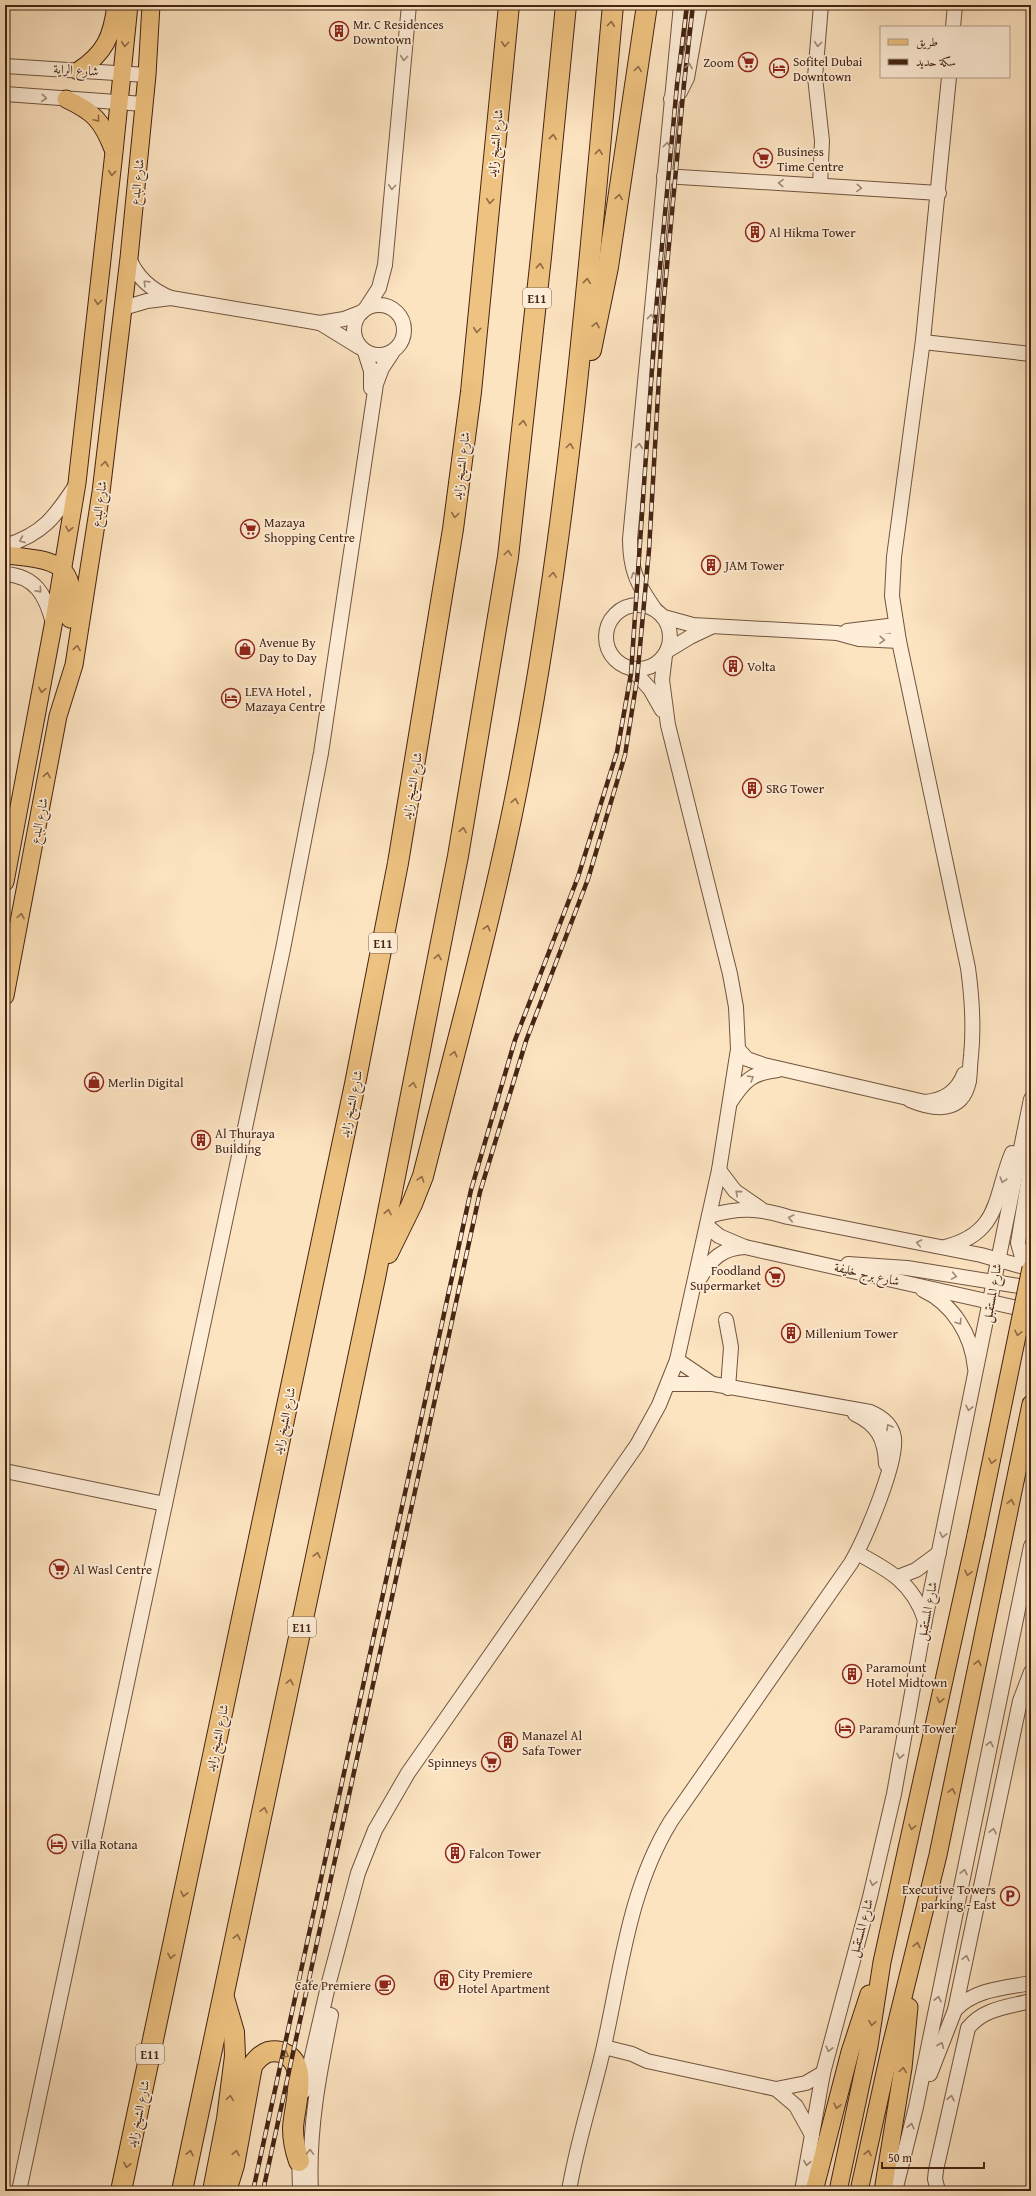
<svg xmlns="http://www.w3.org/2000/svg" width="1036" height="2196" font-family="'Gentium Book Plus',Amiri,serif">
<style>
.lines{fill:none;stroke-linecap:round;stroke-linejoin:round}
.minor-casing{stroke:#72543e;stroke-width:16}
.major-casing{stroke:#442413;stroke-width:19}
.highway-casing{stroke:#442413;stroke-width:22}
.minor{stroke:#feedd7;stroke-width:14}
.major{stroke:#eec280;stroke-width:17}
.highway{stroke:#eec280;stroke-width:20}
.rail-casing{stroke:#442413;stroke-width:4.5}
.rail{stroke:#feedd7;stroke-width:3;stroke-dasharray:9;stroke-linecap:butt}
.major-bridge-casing{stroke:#442413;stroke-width:19;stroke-linecap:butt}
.major-bridge{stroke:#eec280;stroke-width:17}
.oneway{stroke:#906b44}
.oneway2{stroke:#a18875}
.labels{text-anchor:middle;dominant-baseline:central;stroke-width:3.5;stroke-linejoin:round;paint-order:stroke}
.shield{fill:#feedd7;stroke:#7c604e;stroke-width:1}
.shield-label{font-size:12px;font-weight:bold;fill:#442413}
.poi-label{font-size:13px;fill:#442413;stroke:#feedd7;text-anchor:start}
.street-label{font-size:13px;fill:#442413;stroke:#feedd7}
</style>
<rect width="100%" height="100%" fill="#fde4c1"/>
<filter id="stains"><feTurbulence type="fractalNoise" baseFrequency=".005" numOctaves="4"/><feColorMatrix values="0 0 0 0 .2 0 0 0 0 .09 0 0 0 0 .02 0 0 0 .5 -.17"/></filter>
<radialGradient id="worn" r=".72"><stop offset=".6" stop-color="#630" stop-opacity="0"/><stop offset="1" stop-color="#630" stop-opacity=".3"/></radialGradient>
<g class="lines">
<defs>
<g id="minor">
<polyline points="953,27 955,5"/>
<polyline points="5,66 147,75"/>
<polyline points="5,94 144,104"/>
<polyline points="671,99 680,92 687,78 700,5"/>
<polyline points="664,176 939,193"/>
<polyline points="820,185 822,141 815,77 821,5"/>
<path d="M129,258C137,278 151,290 171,298"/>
<circle cx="379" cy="330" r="25"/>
<polyline points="123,308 147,301 171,298 320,323 344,319 362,312"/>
<polyline points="366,308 379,288 385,265 409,5"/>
<polyline points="320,323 359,347"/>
<polyline points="923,342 1031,354"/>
<polyline points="365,352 371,371 371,388"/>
<path d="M5,546C43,534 55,517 76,485"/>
<path d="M5,574C36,576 46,596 53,623"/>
<circle cx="638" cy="637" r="32"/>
<path d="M654,608C637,584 630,569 630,539L681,5"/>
<polyline points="664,617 693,625 837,633 859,639 899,641"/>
<polyline points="847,631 896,625"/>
<polyline points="667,651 690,637 711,627"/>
<polyline points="632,669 650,689 662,710"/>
<path d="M738,1049L747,1059L764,1065L925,1102C944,1100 957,1092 964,1074"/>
<path d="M910,1100C934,1110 962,1114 969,1081C970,1073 970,1064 971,1056C974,1026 972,997 968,968L899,641L892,596L894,557L923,340L949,77"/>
<path d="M731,1101C745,1080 752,1073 778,1070"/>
<polyline points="1031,1165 1018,1243 1022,1257 1031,1268"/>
<polyline points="719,1170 735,1191 761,1209"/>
<path d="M709,1216C739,1207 759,1208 788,1217L981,1255L1031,1269"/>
<polyline points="707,1226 719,1236 745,1247 1031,1311"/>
<path d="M945,1247C1001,1233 994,1196 1012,1153"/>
<polyline points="848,1264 907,1268 1031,1288"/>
<path d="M700,1278C711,1259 722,1248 745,1247"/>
<path d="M923,1290C953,1304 972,1335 975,1368"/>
<polyline points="726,1320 731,1347 728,1388"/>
<polyline points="677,1360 711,1383"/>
<path d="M855,1414C878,1425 885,1439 886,1464"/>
<polyline points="5,1471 165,1504"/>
<path d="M857,1553C889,1570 913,1583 925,1620"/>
<polyline points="898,1577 916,1570 939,1553"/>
<polyline points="955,2010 1020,1701 1031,1672"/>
<polyline points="604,2047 632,2054 647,2061 776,2089 806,2083 823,2073"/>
<path d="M930,2074L955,2010C975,1989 1004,1988 1031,1983"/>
<polyline points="776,2089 796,2106 812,2135"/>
<polyline points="304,2091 329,1982 358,1873 375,1830 408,1773 637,1445 659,1405 677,1360 719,1170 738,1049 736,1007 730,974 668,725 662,680 665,655"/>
<polyline points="299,2152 300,2191"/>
<polyline points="19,2191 283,949 321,753 376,384 382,368 392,353"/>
<path d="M311,2191C308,2131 319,2074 331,2015"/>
<path d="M569,2191C577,2142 593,2095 604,2046C621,1970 629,1889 671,1821L851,1563C865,1539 897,1464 894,1438C892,1425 882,1417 870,1412L713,1384H668"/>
<polyline points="802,2191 823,2073 870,1897 894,1794 925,1620 1031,1099"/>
<polyline points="895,2191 916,2107 1031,1546"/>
<path d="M938,2191L935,2179L936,2170L968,2028C984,2008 1008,2007 1031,2001"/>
</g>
<g id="major">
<path d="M78,71C105,53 112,37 116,5"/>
<path d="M66,99C94,112 102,121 113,149"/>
<path d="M5,555C54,560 79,561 70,619"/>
<polyline points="5,882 53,626 77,483 114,152 129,5"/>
<polyline points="5,996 58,716 74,665 101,492 129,258 147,75 151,5"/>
<polyline points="814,2191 850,2052 869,1994"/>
<polyline points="838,2191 869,2046 882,1962 976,1535"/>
<polyline points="859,2191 890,2050 938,1855 1031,1404"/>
<polyline points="883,2191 903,2068 909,2007"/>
</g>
<g id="highway">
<polyline points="591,350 608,267 647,5"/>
<path d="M388,1253L412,1204L423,1176C458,1037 497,899 523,758C570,510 590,256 613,5"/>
<polyline points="121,2191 355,1084 398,863 453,529 471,392 509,5"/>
<polyline points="182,2191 375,1278 458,856 508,557 541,257 566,5"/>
<polyline points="213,2191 227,2119 235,2056 234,2032 224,1998"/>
<path d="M226,2191L234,2165L252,2066C256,2060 260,2055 268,2052C273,2051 280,2051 285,2054C309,2065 294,2107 293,2128C293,2139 295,2150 299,2161"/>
</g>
</defs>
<use href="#minor" class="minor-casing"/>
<use href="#major" class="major-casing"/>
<use href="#highway" class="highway-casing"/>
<use href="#minor" class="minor"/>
<use href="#major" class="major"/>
<use href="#highway" class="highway"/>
<defs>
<g id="rail">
<polyline points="253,2191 471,1190 515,1040 578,877 617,752 631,674 656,310 677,85 687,5"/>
<polyline points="263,2191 480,1192 526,1041 588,879 625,755 637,679 649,550 663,309 684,84 693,5"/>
</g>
</defs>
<use href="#rail" class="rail-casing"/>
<use href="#rail" class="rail"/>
<defs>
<polyline id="major-bridge" points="976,1535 1031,1268"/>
</defs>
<use href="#major-bridge" class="major-bridge-casing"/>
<use href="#major-bridge" class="major-bridge"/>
</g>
<defs><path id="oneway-chevron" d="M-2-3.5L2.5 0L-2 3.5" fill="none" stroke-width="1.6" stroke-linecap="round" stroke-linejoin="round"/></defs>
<g class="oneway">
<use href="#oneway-chevron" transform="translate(611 24) rotate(-85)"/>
<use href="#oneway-chevron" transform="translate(125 44) rotate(95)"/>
<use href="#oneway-chevron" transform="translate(505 44) rotate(95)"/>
<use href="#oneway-chevron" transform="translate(638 69) rotate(-82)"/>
<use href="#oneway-chevron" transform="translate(97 119) rotate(50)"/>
<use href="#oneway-chevron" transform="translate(553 137) rotate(-84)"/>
<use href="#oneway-chevron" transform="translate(599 152) rotate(-84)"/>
<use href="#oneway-chevron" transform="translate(112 173) rotate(96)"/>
<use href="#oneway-chevron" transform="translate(619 197) rotate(-81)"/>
<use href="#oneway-chevron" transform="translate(490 201) rotate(96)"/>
<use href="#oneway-chevron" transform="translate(540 266) rotate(-84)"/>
<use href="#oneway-chevron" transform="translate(587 281) rotate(-84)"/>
<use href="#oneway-chevron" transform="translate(98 302) rotate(96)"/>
<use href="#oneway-chevron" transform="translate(596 325) rotate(-78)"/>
<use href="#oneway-chevron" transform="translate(477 330) rotate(96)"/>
<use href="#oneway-chevron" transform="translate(523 423) rotate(-84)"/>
<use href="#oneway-chevron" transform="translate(570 446) rotate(-83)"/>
<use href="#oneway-chevron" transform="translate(105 464) rotate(-83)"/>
<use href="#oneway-chevron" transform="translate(455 515) rotate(97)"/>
<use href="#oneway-chevron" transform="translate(69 529) rotate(100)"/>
<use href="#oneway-chevron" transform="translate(508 553) rotate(-83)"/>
<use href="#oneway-chevron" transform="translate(553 575) rotate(-83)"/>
<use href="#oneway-chevron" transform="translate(77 648) rotate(-81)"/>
<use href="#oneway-chevron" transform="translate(42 690) rotate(100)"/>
<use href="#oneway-chevron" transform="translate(47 775) rotate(-79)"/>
<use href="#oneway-chevron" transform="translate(515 801) rotate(-79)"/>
<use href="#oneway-chevron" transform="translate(463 830) rotate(-80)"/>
<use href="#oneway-chevron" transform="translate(21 916) rotate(-79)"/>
<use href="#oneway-chevron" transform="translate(487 928) rotate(-75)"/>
<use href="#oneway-chevron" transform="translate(438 957) rotate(-79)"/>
<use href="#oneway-chevron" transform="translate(454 1054) rotate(-75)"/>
<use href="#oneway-chevron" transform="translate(413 1085) rotate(-79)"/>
<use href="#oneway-chevron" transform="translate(421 1179) rotate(-72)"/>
<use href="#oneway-chevron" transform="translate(388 1212) rotate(-79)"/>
<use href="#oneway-chevron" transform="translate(1018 1333) rotate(102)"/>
<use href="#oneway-chevron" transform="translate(992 1461) rotate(102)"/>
<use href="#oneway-chevron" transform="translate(1011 1502) rotate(-79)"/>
<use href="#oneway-chevron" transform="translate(317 1555) rotate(-78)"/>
<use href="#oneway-chevron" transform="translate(968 1573) rotate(103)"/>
<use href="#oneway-chevron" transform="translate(978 1663) rotate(-78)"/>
<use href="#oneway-chevron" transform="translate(290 1682) rotate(-78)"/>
<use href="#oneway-chevron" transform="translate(940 1700) rotate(103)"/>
<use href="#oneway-chevron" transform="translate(952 1791) rotate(-78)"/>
<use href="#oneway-chevron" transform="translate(264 1810) rotate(-78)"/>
<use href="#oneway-chevron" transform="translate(912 1827) rotate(103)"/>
<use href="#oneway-chevron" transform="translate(184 1894) rotate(102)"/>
<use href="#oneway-chevron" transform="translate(237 1937) rotate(-78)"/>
<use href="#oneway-chevron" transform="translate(917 1945) rotate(-77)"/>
<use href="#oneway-chevron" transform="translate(171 1956) rotate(102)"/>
<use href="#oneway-chevron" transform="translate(872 2023) rotate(99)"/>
<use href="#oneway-chevron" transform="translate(286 2055) rotate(30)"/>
<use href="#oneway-chevron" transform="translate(903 2070) rotate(-82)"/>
<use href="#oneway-chevron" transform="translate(230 2098) rotate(-82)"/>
<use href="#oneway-chevron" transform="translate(837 2106) rotate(104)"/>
<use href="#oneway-chevron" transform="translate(190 2153) rotate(-78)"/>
<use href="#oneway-chevron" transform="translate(236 2153) rotate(-80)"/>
<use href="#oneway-chevron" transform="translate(868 2153) rotate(-78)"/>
<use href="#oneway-chevron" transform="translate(127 2165) rotate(102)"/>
</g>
<g class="oneway2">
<use href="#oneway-chevron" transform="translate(818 44) rotate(95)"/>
<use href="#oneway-chevron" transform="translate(404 58) rotate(95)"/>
<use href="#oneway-chevron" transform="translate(689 66) rotate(-80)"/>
<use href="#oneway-chevron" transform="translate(44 98) rotate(5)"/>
<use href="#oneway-chevron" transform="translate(667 145) rotate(-84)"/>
<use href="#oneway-chevron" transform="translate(781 183) rotate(-177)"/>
<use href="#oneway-chevron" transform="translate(392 187) rotate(95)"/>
<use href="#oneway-chevron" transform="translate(859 188) rotate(3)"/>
<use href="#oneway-chevron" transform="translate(146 283) rotate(-136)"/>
<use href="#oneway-chevron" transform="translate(651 317) rotate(-85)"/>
<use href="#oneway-chevron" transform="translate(639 446) rotate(-85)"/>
<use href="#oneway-chevron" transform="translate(22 540) rotate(158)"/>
<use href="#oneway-chevron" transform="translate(634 575) rotate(-109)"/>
<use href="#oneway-chevron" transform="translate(39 590) rotate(49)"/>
<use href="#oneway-chevron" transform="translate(882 640) rotate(3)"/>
<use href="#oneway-chevron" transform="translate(751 1078) rotate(-32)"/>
<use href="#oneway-chevron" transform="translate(1003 1180) rotate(106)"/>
<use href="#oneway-chevron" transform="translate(738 1193) rotate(-139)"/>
<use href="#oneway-chevron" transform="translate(791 1218) rotate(-167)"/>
<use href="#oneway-chevron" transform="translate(919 1243) rotate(-169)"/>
<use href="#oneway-chevron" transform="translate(954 1276) rotate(10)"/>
<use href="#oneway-chevron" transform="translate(959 1322) rotate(56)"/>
<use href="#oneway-chevron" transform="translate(969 1408) rotate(102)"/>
<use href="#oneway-chevron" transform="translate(889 1427) rotate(-120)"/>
<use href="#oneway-chevron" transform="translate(943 1535) rotate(102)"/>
<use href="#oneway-chevron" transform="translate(990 1744) rotate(-78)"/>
<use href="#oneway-chevron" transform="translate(900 1756) rotate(100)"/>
<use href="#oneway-chevron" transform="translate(993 1831) rotate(-78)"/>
<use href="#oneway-chevron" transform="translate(964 1872) rotate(-78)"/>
<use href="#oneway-chevron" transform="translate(873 1883) rotate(104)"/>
<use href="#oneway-chevron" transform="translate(966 1958) rotate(-78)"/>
<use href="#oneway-chevron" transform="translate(938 1999) rotate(-78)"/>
<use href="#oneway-chevron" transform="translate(941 2045) rotate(-68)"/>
<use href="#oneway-chevron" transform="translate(829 2049) rotate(104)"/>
<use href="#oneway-chevron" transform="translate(951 2098) rotate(-78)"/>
<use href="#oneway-chevron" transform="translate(911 2126) rotate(-76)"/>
<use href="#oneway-chevron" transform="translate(310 2152) rotate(-88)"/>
<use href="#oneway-chevron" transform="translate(807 2163) rotate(100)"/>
</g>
<defs>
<symbol id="building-ring" viewBox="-11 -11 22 22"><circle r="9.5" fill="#feedd7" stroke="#8f2418" stroke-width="1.5"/><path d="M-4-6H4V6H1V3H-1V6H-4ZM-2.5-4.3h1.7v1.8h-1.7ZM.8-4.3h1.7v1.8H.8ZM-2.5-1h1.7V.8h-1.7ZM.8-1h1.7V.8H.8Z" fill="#8f2418"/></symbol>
<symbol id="supermarket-ring" viewBox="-11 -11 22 22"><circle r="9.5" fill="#feedd7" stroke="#8f2418" stroke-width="1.5"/><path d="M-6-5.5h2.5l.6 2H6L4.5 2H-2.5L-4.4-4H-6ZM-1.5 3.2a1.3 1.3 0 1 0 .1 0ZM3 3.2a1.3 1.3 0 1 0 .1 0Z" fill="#8f2418"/></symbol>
<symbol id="hotel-ring" viewBox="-11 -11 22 22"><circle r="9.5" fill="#feedd7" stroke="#8f2418" stroke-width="1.5"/><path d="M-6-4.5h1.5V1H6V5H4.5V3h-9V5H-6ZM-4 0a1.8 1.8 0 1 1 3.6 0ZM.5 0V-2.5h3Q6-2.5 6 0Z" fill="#8f2418"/></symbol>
<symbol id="shop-ring" viewBox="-11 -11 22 22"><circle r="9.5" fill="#feedd7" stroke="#8f2418" stroke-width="1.5"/><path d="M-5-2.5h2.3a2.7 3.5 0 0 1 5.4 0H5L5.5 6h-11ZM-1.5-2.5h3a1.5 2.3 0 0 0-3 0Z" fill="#8f2418"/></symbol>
<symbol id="parking-ring" viewBox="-11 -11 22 22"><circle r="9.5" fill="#feedd7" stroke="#8f2418" stroke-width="1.5"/><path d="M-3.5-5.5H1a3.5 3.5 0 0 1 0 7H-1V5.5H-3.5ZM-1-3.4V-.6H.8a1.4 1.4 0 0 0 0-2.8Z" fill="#8f2418"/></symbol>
<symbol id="cafe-ring" viewBox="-11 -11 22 22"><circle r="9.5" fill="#feedd7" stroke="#8f2418" stroke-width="1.5"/><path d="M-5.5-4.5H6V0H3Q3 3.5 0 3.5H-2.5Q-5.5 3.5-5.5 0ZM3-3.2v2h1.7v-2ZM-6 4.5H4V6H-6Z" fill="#8f2418"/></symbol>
</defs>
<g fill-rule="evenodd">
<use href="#building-ring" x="328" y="20" width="22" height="22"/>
<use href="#supermarket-ring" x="737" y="51" width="22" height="22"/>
<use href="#hotel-ring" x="768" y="57" width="22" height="22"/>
<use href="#supermarket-ring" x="752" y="147" width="22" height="22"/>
<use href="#building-ring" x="744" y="221" width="22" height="22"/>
<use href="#supermarket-ring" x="239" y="518" width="22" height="22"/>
<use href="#building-ring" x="700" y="554" width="22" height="22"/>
<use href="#shop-ring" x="234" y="638" width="22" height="22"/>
<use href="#building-ring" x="722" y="655" width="22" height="22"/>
<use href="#hotel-ring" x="220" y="687" width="22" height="22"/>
<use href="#building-ring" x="741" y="777" width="22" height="22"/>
<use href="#shop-ring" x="83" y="1071" width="22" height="22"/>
<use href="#building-ring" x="190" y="1129" width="22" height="22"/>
<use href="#supermarket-ring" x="764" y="1266" width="22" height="22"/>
<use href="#building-ring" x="780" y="1322" width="22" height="22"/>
<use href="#supermarket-ring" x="48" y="1558" width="22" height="22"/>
<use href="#building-ring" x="841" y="1663" width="22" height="22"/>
<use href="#hotel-ring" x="834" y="1717" width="22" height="22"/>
<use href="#building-ring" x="497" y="1731" width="22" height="22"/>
<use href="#supermarket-ring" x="480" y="1751" width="22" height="22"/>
<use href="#hotel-ring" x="46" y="1833" width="22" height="22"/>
<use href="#building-ring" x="444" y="1842" width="22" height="22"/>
<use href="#parking-ring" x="999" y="1885" width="22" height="22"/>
<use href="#building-ring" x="433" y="1969" width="22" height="22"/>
<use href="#cafe-ring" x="374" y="1974" width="22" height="22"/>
</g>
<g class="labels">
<g class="shield">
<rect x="523" y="288" width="28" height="20" rx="3"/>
<rect x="369" y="933" width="28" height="20" rx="3"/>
<rect x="288" y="1617" width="28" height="20" rx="3"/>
<rect x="136" y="2044" width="28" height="20" rx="3"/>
</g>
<g class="shield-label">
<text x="537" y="298">E11</text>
<text x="383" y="943">E11</text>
<text x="302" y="1627">E11</text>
<text x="150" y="2054">E11</text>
</g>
<g class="poi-label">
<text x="353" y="24">Mr. C Residences<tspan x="353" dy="15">Downtown</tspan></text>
<text x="793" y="61">Sofitel Dubai<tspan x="793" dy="15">Downtown</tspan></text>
<text x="734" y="62" text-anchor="end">Zoom</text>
<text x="777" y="151">Business<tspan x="777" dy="15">Time Centre</tspan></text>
<text x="769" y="232">Al Hikma Tower</text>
<text x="264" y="522">Mazaya<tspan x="264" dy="15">Shopping Centre</tspan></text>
<text x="725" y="565">JAM Tower</text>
<text x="259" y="642">Avenue By<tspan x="259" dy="15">Day to Day</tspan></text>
<text x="747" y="666">Volta</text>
<text x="245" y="691">LEVA Hotel ,<tspan x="245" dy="15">Mazaya Centre</tspan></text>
<text x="766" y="788">SRG Tower</text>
<text x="108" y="1082">Merlin Digital</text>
<text x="215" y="1133">Al Thuraya<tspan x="215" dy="15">Building</tspan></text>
<text x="761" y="1270" text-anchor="end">Foodland<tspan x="761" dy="15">Supermarket</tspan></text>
<text x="805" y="1333">Millenium Tower</text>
<text x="73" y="1569">Al Wasl Centre</text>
<text x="866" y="1667">Paramount<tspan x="866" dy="15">Hotel Midtown</tspan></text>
<text x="859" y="1728">Paramount Tower</text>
<text x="522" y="1735">Manazel Al<tspan x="522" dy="15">Safa Tower</tspan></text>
<text x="477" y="1762" text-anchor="end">Spinneys</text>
<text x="71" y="1844">Villa Rotana</text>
<text x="469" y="1853">Falcon Tower</text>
<text x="996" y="1889" text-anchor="end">Executive Towers<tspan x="996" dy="15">parking - East</tspan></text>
<text x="458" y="1973">City Premiere<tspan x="458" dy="15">Hotel Apartment</tspan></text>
<text x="371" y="1985" text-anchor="end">Cafe Premiere</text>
</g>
<g class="street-label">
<text transform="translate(76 70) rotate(3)">شارع الراية</text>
<text transform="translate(495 143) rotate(-84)">شارع الشيخ زايد</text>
<text transform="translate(137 182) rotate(-84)">شارع البدع</text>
<text transform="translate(461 466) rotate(-83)">شارع الشيخ زايد</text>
<text transform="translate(99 504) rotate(-82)">شارع البدع</text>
<text transform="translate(412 786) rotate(-80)">شارع الشيخ زايد</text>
<text transform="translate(39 821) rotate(-79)">شارع البدع</text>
<text transform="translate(351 1104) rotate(-78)">شارع الشيخ زايد</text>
<text transform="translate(867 1274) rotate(13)">شارع برج خليفة</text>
<text transform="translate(992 1293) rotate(-80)">شارع المستقبل</text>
<text transform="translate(284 1421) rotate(-78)">شارع الشيخ زايد</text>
<text transform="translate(927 1611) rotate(-79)">شارع المستقبل</text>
<text transform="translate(217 1738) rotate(-78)">شارع الشيخ زايد</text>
<text transform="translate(861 1928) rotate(-75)">شارع المستقبل</text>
<text transform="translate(138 2114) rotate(-78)">شارع الشيخ زايد</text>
</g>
</g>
<rect width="1036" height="2196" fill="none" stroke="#fde4c1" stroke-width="20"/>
<rect x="6" y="6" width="1024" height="2184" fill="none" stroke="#442413" stroke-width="2"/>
<rect x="10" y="10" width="1016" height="2176" fill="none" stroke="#442413"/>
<rect x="880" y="26" width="130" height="52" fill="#feedd7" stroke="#b49d89"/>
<rect x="888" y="39" width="20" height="6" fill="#eec280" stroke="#b49d89"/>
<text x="916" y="46" font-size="12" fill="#442413">طريق</text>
<rect x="888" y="59" width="20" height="6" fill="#442413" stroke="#b49d89"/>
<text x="916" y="66" font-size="12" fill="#442413">سكة حديد</text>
<path d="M882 2162v6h102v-6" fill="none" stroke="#442413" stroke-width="2"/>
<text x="888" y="2162" font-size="12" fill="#442413" stroke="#feedd7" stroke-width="3" paint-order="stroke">50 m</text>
<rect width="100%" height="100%" filter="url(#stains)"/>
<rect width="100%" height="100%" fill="url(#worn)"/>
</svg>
